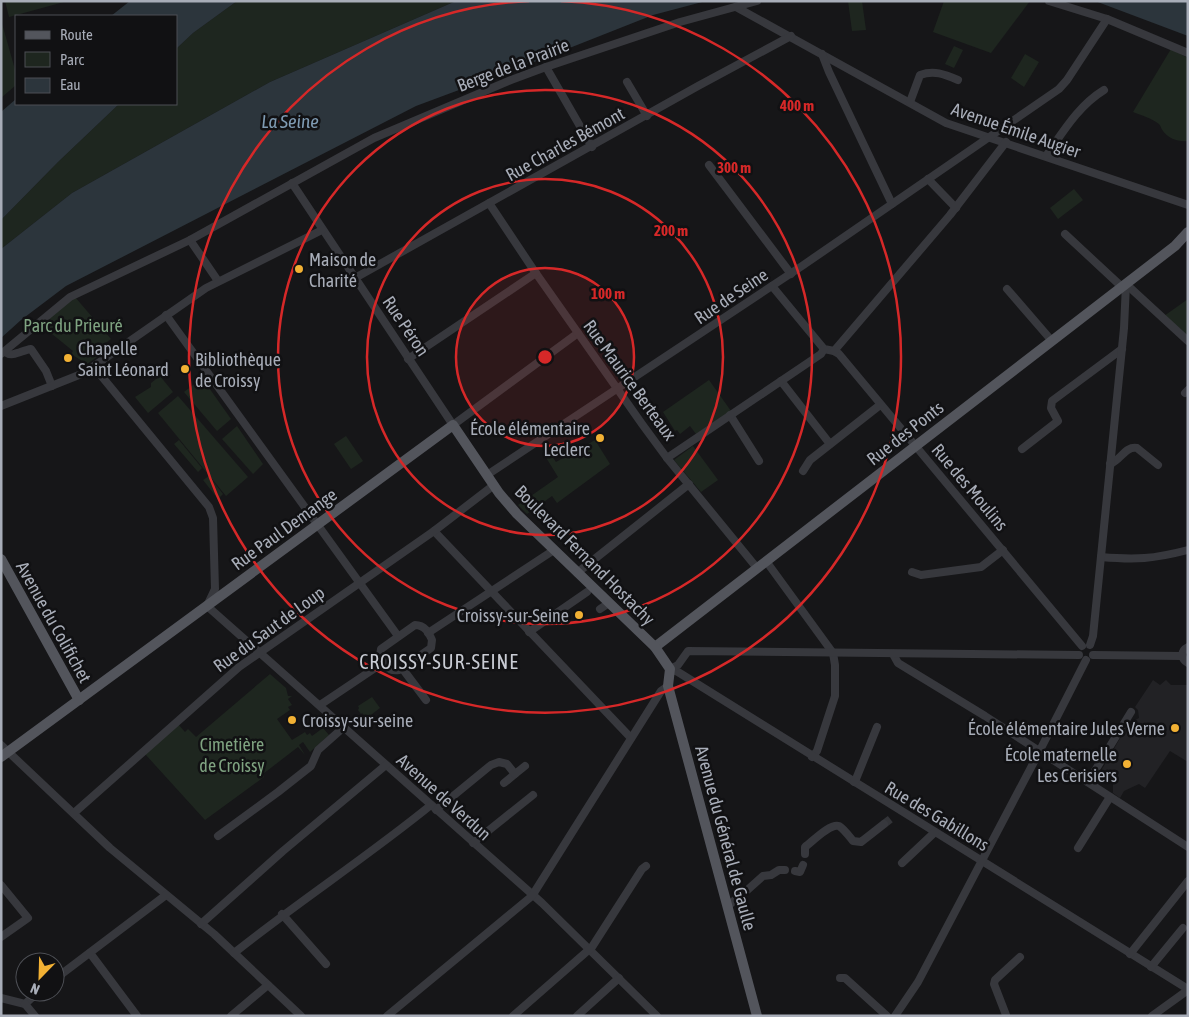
<svg xmlns="http://www.w3.org/2000/svg" width="1189" height="1017" font-family="'Asap Condensed',sans-serif">
<style>
.built{fill:#222225}
.green{fill:#1e261f}
.water{fill:#2c353c}
.lines{fill:none;stroke-linecap:round;stroke-linejoin:round}
.minor-tunnel{stroke:#333438;stroke-width:8;stroke-dasharray:8 4;stroke-linecap:butt}
.minor{stroke:#37383d;stroke-width:8}
.major{stroke:#53555c;stroke-width:10}
.ring{fill:none;stroke:#d62828;stroke-width:2.5}
.poi-dot{fill:#f2b134;stroke:#111113;stroke-width:2}
.labels{text-anchor:middle;dominant-baseline:central;stroke-width:5;stroke-linejoin:round;paint-order:stroke}
.street-label{font-size:18px;fill:#a8adb8;stroke:#111113}
.poi-label{font-size:18px;fill:#a8adb8;stroke:#111113;text-anchor:start}
.park-label{font-size:18px;fill:#7fa381;stroke:#111113}
.water-label{font-size:19px;font-style:italic;fill:#7f9bb3;stroke:#111113}
.quarter-label{font-size:20px;letter-spacing:1px;fill:#c9ccd4;stroke:#111113}
.centre{fill:#d62828;stroke:#111113;stroke-width:2.5}
.ring-label{font-size:15px;text-anchor:middle;font-weight:bold;fill:#d62828;stroke:#111113;stroke-width:5;stroke-linejoin:round;paint-order:stroke}
</style>
<rect width="100%" height="100%" fill="#161618"/>
<polygon class="built" points="1153,680 1160,685 1166,680 1171,685 1188,685 1188,762 1170,751 1145,788 1139,784 1124,791 1120,798 1113,793 1113,781 1101,771 1129,723 1139,718 1138,710 1135,707"/>
<g class="green">
<polygon points="5,1 64,1 64,2 9,17"/>
<polygon points="237,1 456,1 270,82 72,193 1,249 1,220 58,162 119,104 176,104 176,49 193,33"/>
<polygon points="848,1 862,1 866,30 852,31"/>
<polygon points="944,1 1030,1 991,53 933,32"/>
<polygon points="1,20 16,73 16,85 1,98"/>
<polygon points="954,46 963,50 954,68 945,64"/>
<path d="M1171,49L1188,58V141C1178,142 1169,139 1163,131C1161,129 1161,126 1159,124C1153,119 1141,115 1133,112Z"/>
<polygon points="1025,54 1039,62 1024,87 1011,78"/>
<polygon points="1074,189 1083,200 1058,219 1050,208"/>
<polygon points="75,297 111,339 99,348 100,355 87,364 71,354 73,351 41,325"/>
<polygon points="1188,299 1188,337 1164,316"/>
<polygon points="160,376 173,392 148,413 135,397 151,387 151,383"/>
<polygon points="202,378 231,419 217,431 184,392"/>
<polygon points="709,380 731,411 696,434 690,426 680,434 677,430 675,431 663,412"/>
<polygon points="178,396 248,477 226,496 158,413"/>
<polygon points="237,426 263,464 253,474 222,439"/>
<polygon points="346,436 363,461 351,469 334,444"/>
<polygon points="179,440 202,468 198,472 174,444"/>
<polygon points="595,440 610,464 557,503 552,496 527,514 518,505 558,477 542,451 546,448 556,462"/>
<polygon points="693,446 718,480 701,492 674,460"/>
<polygon points="209,476 223,494 218,499 203,480"/>
<polygon points="270,674 286,688 288,696 292,696 288,699 292,705 288,707 290,710 277,719 292,740 305,732 307,735 310,733 312,736 323,728 329,735 310,752 303,742 299,745 305,755 298,747 263,774 264,777 205,820 145,754 178,724 185,732 188,729 196,737"/>
<polygon points="372,697 380,708 367,718 362,713 361,714 358,710 359,708 358,706"/>
</g>
<g class="water">
<polygon points="130,1 237,1 193,33 176,49 176,16 111,16"/>
<polygon points="456,1 706,1 653,15 529,64 416,106 66,286 21,320 1,338 1,249 72,193 270,82"/>
<polygon points="1095,1 1188,1 1188,36"/>
<polygon points="16,99 16,104 119,104 58,162 1,220 1,112"/>
</g>
<g class="lines">
<polyline class="minor-tunnel" points="884,824 893,817"/>
<g class="minor">
<polyline points="1049,1 1107,19 1188,53"/>
<polyline points="736,7 946,123 1188,205"/>
<polyline points="822,54 829,72 892,204"/>
<polyline points="546,67 592,147"/>
<polyline points="627,82 647,116"/>
<path d="M910,102L920,75C934,70 944,74 958,80"/>
<path d="M1046,156C1063,132 1078,106 1104,90"/>
<polyline points="709,165 791,274"/>
<polyline points="928,179 956,208"/>
<polyline points="292,183 453,425 578,333"/>
<polyline points="489,203 533,269 642,424 667,458 757,568"/>
<polyline points="1065,234 1122,287"/>
<polyline points="190,240 218,281"/>
<polyline points="355,278 698,86 791,36"/>
<polyline points="1126,284 1188,341"/>
<polyline points="772,286 824,349 834,351 839,354 1082,646"/>
<polyline points="1007,289 1052,341"/>
<polyline points="166,315 398,636"/>
<polyline points="834,351 950,215 1006,142"/>
<path d="M5,352C13,358 22,350 31,349L46,371L52,386"/>
<polyline points="1,354 70,297 190,240 374,138 511,80 546,67 680,22 757,1"/>
<polyline points="408,359 536,273"/>
<polyline points="94,367 209,507 213,518 215,589 207,606 542,903 657,1016"/>
<polyline points="781,381 830,444"/>
<polyline points="1185,393 1188,390"/>
<polyline points="1,406 84,373 206,288 322,230"/>
<polyline points="730,415 759,461"/>
<polyline points="1022,449 1058,421 1051,408 1052,401 1122,349"/>
<polyline points="667,458 821,354 824,349"/>
<path d="M1110,464C1121,460 1125,446 1137,448L1158,465"/>
<polyline points="803,471 810,460 880,405"/>
<polyline points="487,475 802,266 1059,89 1067,80 1107,19"/>
<polyline points="434,531 631,738"/>
<path d="M1101,557C1136,560 1153,559 1188,550"/>
<polyline points="766,561 833,653 835,665 835,696 817,751 812,757"/>
<polyline points="912,572 921,575 981,567 1003,550"/>
<polyline points="577,573 689,484"/>
<polyline points="600,609 609,603"/>
<path d="M415,625C425,625 429,633 432,640L431,648L399,670C387,672 378,660 381,649Z"/>
<polyline points="529,632 587,592"/>
<polyline points="428,633 554,550"/>
<polyline points="1090,645 1093,636 1124,328 1126,284"/>
<path d="M1188,647C1180,651 1181,659 1188,663"/>
<polyline points="893,654 898,663 985,716 1188,847"/>
<polyline points="1093,655 1182,656"/>
<polyline points="402,668 426,700"/>
<polyline points="670,669 678,672 1188,989"/>
<polyline points="670,669 678,665 688,651 1079,655"/>
<polyline points="320,705 384,662"/>
<polyline points="1,745 110,848 214,934 301,1016"/>
<polyline points="854,782 856,779 877,727"/>
<polyline points="1088,782 1131,712"/>
<polyline points="504,783 515,774"/>
<polyline points="436,810 491,765 499,762 507,764 515,774 525,766"/>
<polyline points="74,813 239,667 434,531 494,485"/>
<polyline points="218,836 278,792 311,766 318,750 344,727"/>
<polyline points="473,843 533,795"/>
<polyline points="1078,848 1110,797"/>
<path d="M805,854V847C813,841 830,823 839,826C844,829 849,836 853,841L861,842L884,824"/>
<polyline points="902,863 935,832"/>
<polyline points="795,871 800,872 803,865"/>
<polyline points="1,885 28,918 1,937"/>
<polyline points="744,893 763,876 771,875 779,870 785,870"/>
<polyline points="728,906 736,899"/>
<polyline points="282,914 326,964"/>
<polyline points="201,924 283,851 386,765"/>
<polyline points="90,953 137,1016"/>
<path d="M234,953C298,902 367,857 431,805"/>
<polyline points="1130,954 1188,881"/>
<polyline points="1151,967 1183,928"/>
<polyline points="840,978 845,978 887,1016"/>
<polyline points="55,979 166,895"/>
<polyline points="1,998 25,1004 38,992"/>
<polyline points="25,1004 35,1016"/>
<polyline points="1006,1015 994,984 995,980 1020,957"/>
<polyline points="231,1016 268,985"/>
<polyline points="387,1016 532,896 661,691 668,686"/>
<polyline points="513,1016 592,947 642,869 646,866"/>
<polyline points="577,1016 619,978"/>
<polyline points="895,1016 918,982 1036,758 1086,660"/>
<polyline points="1152,1016 1188,990"/>
</g>
<g class="major">
<polyline points="1,559 79,700"/>
<polyline points="655,647 1175,246 1188,232"/>
<polyline points="1,757 453,425 499,493 517,514 655,647 670,669 668,686 757,1016"/>
</g>
</g>
<circle cx="545" cy="357" r="89" fill="#d62828" fill-opacity=".12"/>
<g class="ring">
<circle cx="545" cy="357" r="89"/>
<circle cx="545" cy="357" r="178"/>
<circle cx="545" cy="357" r="267"/>
<path d="M561 1A356 356 0 1 1 529 1"/>
</g>
<g class="poi-dot">
<circle cx="299" cy="269" r="5"/>
<circle cx="68" cy="358" r="5"/>
<circle cx="185" cy="369" r="5"/>
<circle cx="600" cy="438" r="5"/>
<circle cx="579" cy="615" r="5"/>
<circle cx="292" cy="720" r="5"/>
<circle cx="1175" cy="728" r="5"/>
<circle cx="1127" cy="764" r="5"/>
</g>
<g class="labels">
<g class="street-label">
<text transform="translate(513 65) rotate(-21)">Berge de la Prairie</text>
<text transform="translate(1016 130) rotate(19)">Avenue Émile Augier</text>
<text transform="translate(565 144) rotate(-29)">Rue Charles Bémont</text>
<text transform="translate(731 296) rotate(-34)">Rue de Seine</text>
<text transform="translate(406 326) rotate(56)">Rue Péron</text>
<text transform="translate(630 380) rotate(54)">Rue Maurice Berteaux</text>
<text transform="translate(905 433) rotate(-38)">Rue des Ponts</text>
<text transform="translate(970 487) rotate(50)">Rue des Moulins</text>
<text transform="translate(284 529) rotate(-36)">Rue Paul Demange</text>
<text transform="translate(585 555) rotate(45)">Boulevard Fernand Hostachy</text>
<text transform="translate(54 622) rotate(61)">Avenue du Colifichet</text>
<text transform="translate(269 629) rotate(-36)">Rue du Saut de Loup</text>
<text transform="translate(444 797) rotate(42)">Avenue de Verdun</text>
<text transform="translate(937 816) rotate(31)">Rue des Gabillons</text>
<text transform="translate(726 838) rotate(75)">Avenue du Général de Gaulle</text>
</g>
<g class="poi-label">
<text x="309" y="259">Maison de<tspan x="309" dy="21">Charité</tspan></text>
<text x="78" y="348">Chapelle<tspan x="78" dy="21">Saint Léonard</tspan></text>
<text x="195" y="359">Bibliothèque<tspan x="195" dy="21">de Croissy</tspan></text>
<text x="590" y="428" text-anchor="end">École élémentaire<tspan x="590" dy="21">Leclerc</tspan></text>
<text x="569" y="615" text-anchor="end">Croissy-sur-Seine</text>
<text x="302" y="720">Croissy-sur-seine</text>
<text x="1165" y="728" text-anchor="end">École élémentaire Jules Verne</text>
<text x="1117" y="754" text-anchor="end">École maternelle<tspan x="1117" dy="21">Les Cerisiers</tspan></text>
</g>
<g class="park-label">
<text x="73" y="325">Parc du Prieuré</text>
<text x="232" y="744">Cimetière<tspan x="232" dy="21">de Croissy</tspan></text>
</g>
<g class="water-label">
<text x="290" y="121">La Seine</text>
</g>
<g class="quarter-label">
<text x="439" y="661">CROISSY-SUR-SEINE</text>
</g>
</g>
<circle cx="545" cy="357" r="8" class="centre"/>
<g class="ring-label">
<text x="797" y="111">400 m</text>
<text x="734" y="173">300 m</text>
<text x="671" y="236">200 m</text>
<text x="608" y="299">100 m</text>
</g>
<rect width="1189" height="1017" fill="none" stroke="#a8adb8" stroke-width="5"/>
<rect x="15" y="15" width="162" height="90" fill="#111113" stroke="#4d4f55"/>
<rect x="25" y="31" width="25" height="8" fill="#53555c" stroke="#4d4f55"/>
<text x="60" y="40" font-size="15" fill="#a8adb8">Route</text>
<rect x="25" y="52" width="25" height="15" fill="#1e261f" stroke="#4d4f55"/>
<text x="60" y="65" font-size="15" fill="#a8adb8">Parc</text>
<rect x="25" y="78" width="25" height="15" fill="#2c353c" stroke="#4d4f55"/>
<text x="60" y="90" font-size="15" fill="#a8adb8">Eau</text>
<g transform="translate(40 977) rotate(203)"><circle r="24" fill="#111113" stroke="#4d4f55"/>
<path d="M0-4L9 19L0 12L-9 19Z" fill="#f2b134"/>
<text y="-8" font-size="14" font-weight="bold" text-anchor="middle" fill="#a8adb8">N</text>
</g>
</svg>
